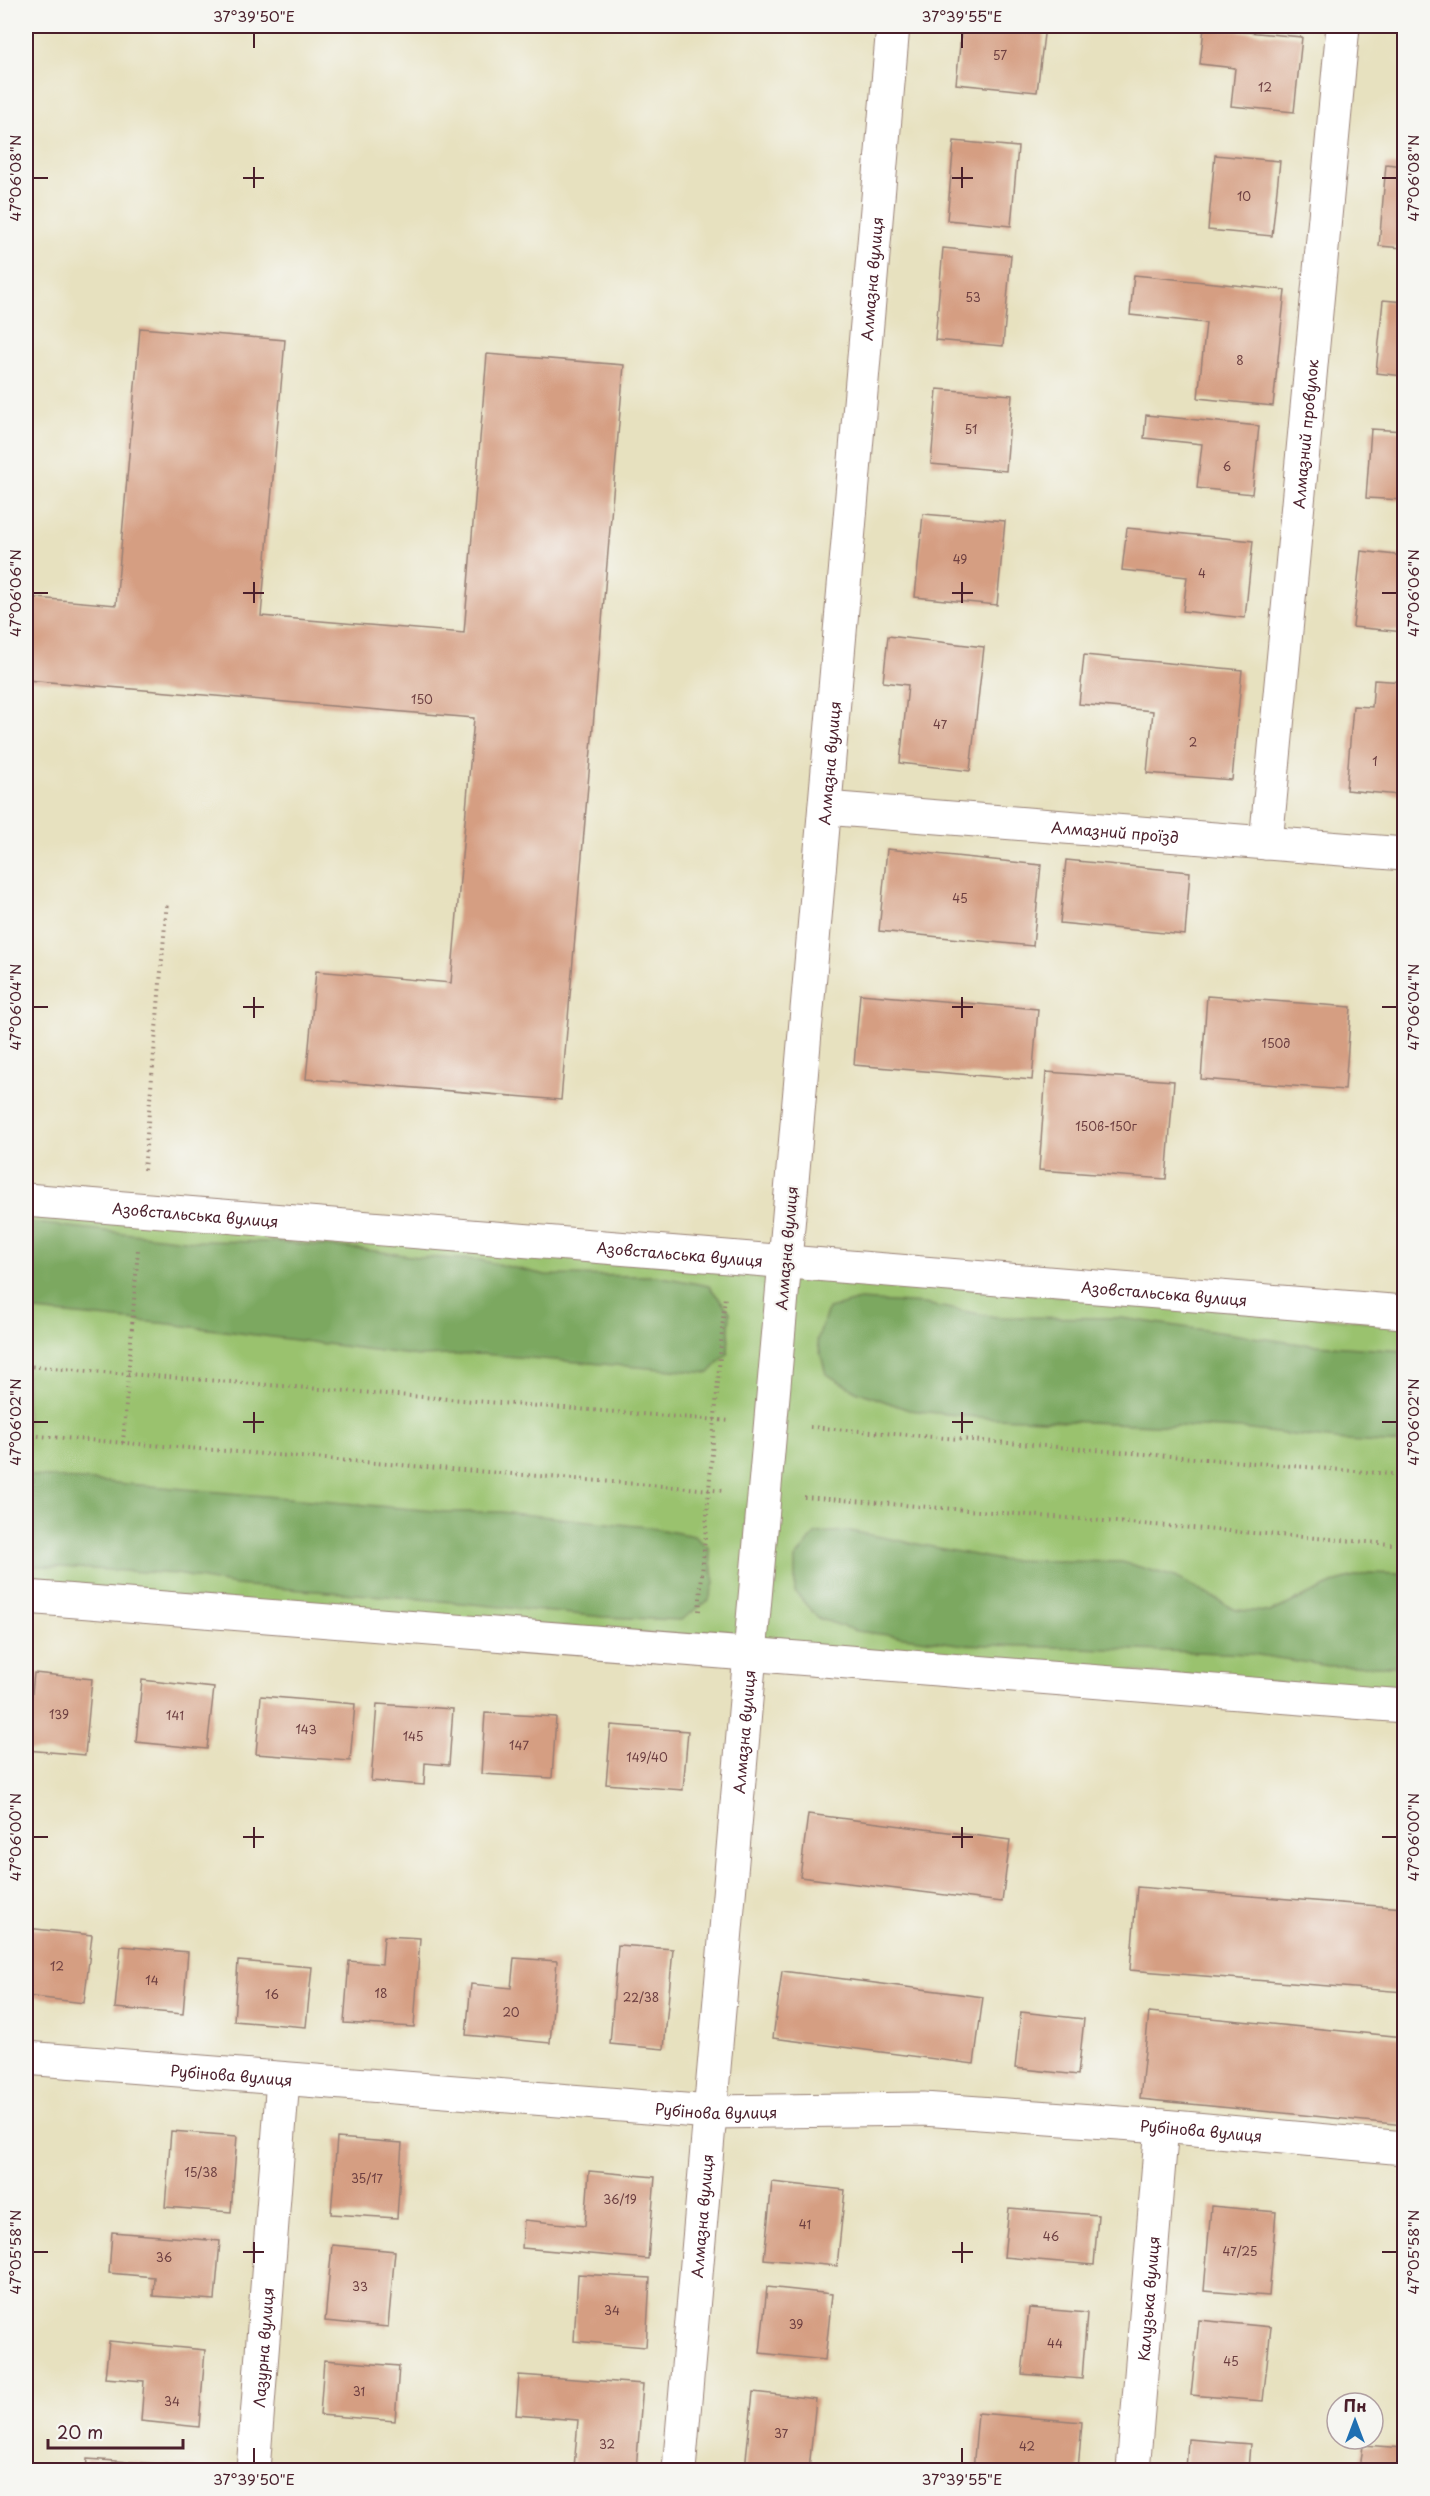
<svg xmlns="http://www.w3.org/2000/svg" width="1430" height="2496" font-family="'Playpen Sans',sans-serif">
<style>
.green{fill:#9ac26e;stroke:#72704c;stroke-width:1.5}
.forest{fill:#7ba861;stroke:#626446;stroke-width:1.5}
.building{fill:#d59e82}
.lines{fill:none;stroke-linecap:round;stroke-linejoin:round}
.street-casing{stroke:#988075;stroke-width:35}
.secondary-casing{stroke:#988075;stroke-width:35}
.path{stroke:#988075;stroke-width:4;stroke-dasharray:1.5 4.5;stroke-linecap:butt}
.street{stroke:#fff;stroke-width:33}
.secondary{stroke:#fff;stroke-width:33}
.ticks{fill:none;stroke:#4a1f2b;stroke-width:2}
.labels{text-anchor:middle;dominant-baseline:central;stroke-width:4.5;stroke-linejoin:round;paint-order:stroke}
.number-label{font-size:12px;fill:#6d3f41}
.street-label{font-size:15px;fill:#4a1f2b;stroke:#f6f6f2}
.neatline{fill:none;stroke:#4a1f2b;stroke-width:2}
.ticks-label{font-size:15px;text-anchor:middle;fill:#4a1f2b}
</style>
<rect width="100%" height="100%" fill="#f6f6f2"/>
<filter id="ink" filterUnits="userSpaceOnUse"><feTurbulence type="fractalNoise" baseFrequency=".0167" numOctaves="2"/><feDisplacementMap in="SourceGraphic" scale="12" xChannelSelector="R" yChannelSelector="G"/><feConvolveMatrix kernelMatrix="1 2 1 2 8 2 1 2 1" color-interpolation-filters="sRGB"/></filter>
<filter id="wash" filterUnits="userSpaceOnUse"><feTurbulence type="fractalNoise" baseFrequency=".008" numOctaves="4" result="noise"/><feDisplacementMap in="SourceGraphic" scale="24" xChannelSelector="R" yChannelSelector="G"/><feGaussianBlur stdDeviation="1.35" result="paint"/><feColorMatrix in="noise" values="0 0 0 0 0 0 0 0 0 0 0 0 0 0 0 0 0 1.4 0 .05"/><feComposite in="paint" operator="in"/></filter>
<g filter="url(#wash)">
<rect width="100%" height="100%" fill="#e7e1bf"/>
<polygon class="green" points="26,1211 1404,1324 1404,1693 26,1585"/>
<g class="forest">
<polygon points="26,1222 194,1241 277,1242 360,1249 418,1257 479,1260 546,1275 657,1276 709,1286 730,1312 728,1353 709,1373 483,1354 419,1356 170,1324 26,1310"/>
<polygon points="859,1300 925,1304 996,1317 1121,1318 1301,1344 1404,1351 1404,1444 1345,1441 1243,1429 976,1417 909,1410 856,1391 826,1374 817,1340 828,1309"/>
<polygon points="26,1475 446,1512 501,1512 647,1527 694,1536 709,1548 714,1583 709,1600 681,1620 603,1617 411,1598 235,1585 177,1574 26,1565"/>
<polygon points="850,1531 1000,1560 1122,1562 1175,1577 1236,1610 1271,1612 1336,1582 1369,1573 1404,1574 1404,1666 1329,1666 1252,1654 959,1644 856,1631 818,1618 795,1592 795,1559 816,1533"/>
</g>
<g id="blocks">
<g class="building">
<polygon points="962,26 1045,26 1037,92 956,84"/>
<polygon points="1204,28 1302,37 1294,112 1231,106 1235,68 1200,64"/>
<polygon points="1403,84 1404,84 1404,124 1399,124"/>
<polygon points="954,141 1018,147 1011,226 947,220"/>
<polygon points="1215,155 1280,161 1272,236 1208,230"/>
<polygon points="1386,164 1404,166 1404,248 1379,246"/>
<polygon points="943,248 1011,255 1003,346 935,340"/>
<polygon points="1134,275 1285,290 1273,406 1198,398 1206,323 1130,315"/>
<polygon points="1383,300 1404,302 1404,376 1376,373"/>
<polygon points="140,328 285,340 261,616 464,633 487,354 624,365 561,1100 306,1079 316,971 451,983 474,718 26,680 26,597 116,605"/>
<polygon points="937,389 1012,395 1006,471 931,464"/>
<polygon points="1146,415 1259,426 1252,494 1197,488 1202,444 1144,438"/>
<polygon points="1371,429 1404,431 1404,500 1366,498"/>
<polygon points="923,514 1005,521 997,605 915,597"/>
<polygon points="1127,528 1253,541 1245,618 1183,611 1187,577 1122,570"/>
<polygon points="1361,551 1404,556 1404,632 1353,627"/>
<polygon points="888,636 984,647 970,771 900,763 908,685 883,682"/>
<polygon points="1084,655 1242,670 1232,780 1147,773 1153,711 1079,704"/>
<polygon points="1374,680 1404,682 1404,733 1399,795 1346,790 1353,706 1372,707"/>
<polygon points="887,849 1041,865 1033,946 879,931"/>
<polygon points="1066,860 1190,872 1185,935 1060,923"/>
<polygon points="860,994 1038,1009 1032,1080 854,1065"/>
<polygon points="1207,996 1351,1007 1345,1090 1201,1079"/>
<polygon points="1046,1072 1174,1081 1166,1179 1039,1170"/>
<polygon points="34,1673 92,1679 85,1755 26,1750"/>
<polygon points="142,1680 214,1688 207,1749 136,1742"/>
<polygon points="261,1696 355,1704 350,1761 256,1754"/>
<polygon points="377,1704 453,1709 449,1765 425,1763 424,1785 371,1781"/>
<polygon points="485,1713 556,1717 552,1778 481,1774"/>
<polygon points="611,1725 688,1731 683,1790 606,1784"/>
<polygon points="808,1814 1010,1840 1002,1902 800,1877"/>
<polygon points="1137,1887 1404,1908 1404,1992 1130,1970"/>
<polygon points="26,1928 92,1935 84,2003 26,1996"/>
<polygon points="384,1936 420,1938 414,2027 344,2023 349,1961 382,1964"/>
<polygon points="618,1945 673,1949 664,2049 610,2044"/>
<polygon points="121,1946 188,1952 183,2014 115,2008"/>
<polygon points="514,1958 557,1961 550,2043 466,2035 471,1984 511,1988"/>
<polygon points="238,1961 312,1967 306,2027 234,2021"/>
<polygon points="782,1971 983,1997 974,2064 773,2038"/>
<polygon points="1021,2012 1084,2019 1078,2075 1015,2068"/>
<polygon points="1149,2012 1404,2037 1404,2125 1140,2099"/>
<polygon points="171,2131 237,2136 231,2212 165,2207"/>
<polygon points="337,2138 402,2143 397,2218 331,2214"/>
<polygon points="589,2171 655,2177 648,2259 522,2248 524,2220 585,2226"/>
<polygon points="772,2182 845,2190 837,2266 764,2259"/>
<polygon points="1211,2206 1276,2212 1269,2296 1204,2291"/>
<polygon points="1009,2208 1098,2215 1094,2265 1004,2257"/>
<polygon points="112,2232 220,2241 215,2300 153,2296 154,2277 109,2273"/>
<polygon points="332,2245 395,2251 388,2327 325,2321"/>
<polygon points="578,2274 650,2278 646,2347 574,2341"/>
<polygon points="767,2287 832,2294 825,2360 760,2353"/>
<polygon points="1029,2308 1087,2313 1082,2379 1022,2374"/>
<polygon points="1199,2320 1271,2327 1263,2401 1191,2395"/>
<polygon points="109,2341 205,2350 199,2427 141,2421 144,2381 105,2378"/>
<polygon points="324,2360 399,2366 395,2421 320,2415"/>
<polygon points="519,2375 643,2384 636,2470 574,2468 578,2420 516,2415"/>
<polygon points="753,2392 816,2399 809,2470 745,2468"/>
<polygon points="978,2413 1082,2422 1078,2470 973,2470"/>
<polygon points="1188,2439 1250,2444 1248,2470 1186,2470"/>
<polygon points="1363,2445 1404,2448 1404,2470 1360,2470"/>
<polygon points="87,2459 200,2467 200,2470 86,2470"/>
</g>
</g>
</g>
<g filter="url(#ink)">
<use href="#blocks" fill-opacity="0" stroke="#988075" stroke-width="1.5"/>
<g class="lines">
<defs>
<g id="street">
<path id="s1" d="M825,808L1404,854"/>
<path id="s2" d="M1266,843L1343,26"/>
<path id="s3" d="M785,1261L893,26"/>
<path id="s4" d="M26,2058L710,2112L923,2109L1162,2126L1404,2148"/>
<path id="s5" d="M253,2470L283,2079"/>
<path id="s6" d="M679,2470L750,1654"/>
<path id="s7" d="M1133,2470L1162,2126"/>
</g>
<g id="secondary">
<path id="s8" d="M26,1200L1404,1312"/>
<polyline points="26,1597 1404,1706"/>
<polyline points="750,1654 785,1261"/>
</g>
</defs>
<use href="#street" class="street-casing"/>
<use href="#secondary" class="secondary-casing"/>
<g class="path">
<polyline points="144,1170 167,901"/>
<polyline points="26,1366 731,1421"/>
<polyline points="810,1427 1404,1475"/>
<polyline points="26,1435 725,1491"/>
<polyline points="123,1443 138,1249"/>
<polyline points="804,1497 1404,1545"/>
<polyline points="699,1611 725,1295"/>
</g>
<use href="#street" class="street"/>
<use href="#secondary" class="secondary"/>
</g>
</g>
<path class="ticks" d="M254,33V48M962,33V48M254,167V188M962,167V188M33,178H48M243,178H264M952,178H973M1382,178H1397M254,582V603M962,582V603M33,593H48M243,593H264M952,593H973M1382,593H1397M254,997V1018M962,997V1018M33,1007H48M243,1007H264M952,1007H973M1382,1007H1397M254,1412V1433M962,1412V1433M33,1422H48M243,1422H264M952,1422H973M1382,1422H1397M254,1827V1848M962,1827V1848M33,1837H48M243,1837H264M952,1837H973M1382,1837H1397M254,2242V2263M962,2242V2263M33,2252H48M243,2252H264M952,2252H973M1382,2252H1397M254,2448V2463M962,2448V2463"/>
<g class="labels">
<g class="number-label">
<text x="1000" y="55">57</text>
<text x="1265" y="87">12</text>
<text x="1244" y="196">10</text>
<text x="973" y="297">53</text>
<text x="1240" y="360">8</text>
<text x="971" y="429">51</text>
<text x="1227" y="466">6</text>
<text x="960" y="559">49</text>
<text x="1202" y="573">4</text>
<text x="422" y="699">150</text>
<text x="940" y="724">47</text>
<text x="1193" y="742">2</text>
<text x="1375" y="761">1</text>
<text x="960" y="898">45</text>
<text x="1276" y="1043">150д</text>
<text x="1106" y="1126">150в-150г</text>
<text x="59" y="1714">139</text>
<text x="175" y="1715">141</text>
<text x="306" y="1729">143</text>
<text x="413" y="1736">145</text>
<text x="519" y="1745">147</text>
<text x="647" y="1757">149/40</text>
<text x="57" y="1966">12</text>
<text x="152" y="1980">14</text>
<text x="381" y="1993">18</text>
<text x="272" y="1994">16</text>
<text x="641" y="1997">22/38</text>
<text x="511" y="2012">20</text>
<text x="201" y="2172">15/38</text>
<text x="367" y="2178">35/17</text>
<text x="620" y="2199">36/19</text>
<text x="805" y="2224">41</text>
<text x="1051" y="2236">46</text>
<text x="1240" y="2251">47/25</text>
<text x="164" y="2257">36</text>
<text x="360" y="2286">33</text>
<text x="612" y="2310">34</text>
<text x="796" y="2324">39</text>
<text x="1055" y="2343">44</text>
<text x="1231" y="2361">45</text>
<text x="359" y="2391">31</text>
<text x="172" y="2401">34</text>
<text x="781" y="2433">37</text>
<text x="607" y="2444">32</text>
<text x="1027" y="2446">42</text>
</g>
<g class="street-label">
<text stroke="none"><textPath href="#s3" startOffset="986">Алмазна вулиця</textPath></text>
<text stroke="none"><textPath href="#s2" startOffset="411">Алмазний провулок</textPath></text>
<text stroke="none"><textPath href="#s3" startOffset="500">Алмазна вулиця</textPath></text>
<text stroke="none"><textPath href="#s1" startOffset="291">Алмазний проїзд</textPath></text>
<text stroke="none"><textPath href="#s8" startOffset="170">Азовстальська вулиця</textPath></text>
<text transform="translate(786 1248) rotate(-85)">Алмазна вулиця</text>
<text stroke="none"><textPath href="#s8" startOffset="656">Азовстальська вулиця</textPath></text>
<text stroke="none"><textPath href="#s8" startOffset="1142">Азовстальська вулиця</textPath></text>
<text stroke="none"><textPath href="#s6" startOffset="741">Алмазна вулиця</textPath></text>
<text stroke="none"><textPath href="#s4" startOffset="206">Рубінова вулиця</textPath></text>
<text stroke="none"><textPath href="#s4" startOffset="692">Рубінова вулиця</textPath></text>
<text stroke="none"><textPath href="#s4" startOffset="1178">Рубінова вулиця</textPath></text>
<text stroke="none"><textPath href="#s6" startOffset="255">Алмазна вулиця</textPath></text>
<text stroke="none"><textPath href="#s7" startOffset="172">Калузька вулиця</textPath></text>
<text stroke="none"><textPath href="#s5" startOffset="123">Лазурна вулиця</textPath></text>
</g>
</g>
<rect width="1430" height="2496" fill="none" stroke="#f6f6f2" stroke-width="66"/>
<g transform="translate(1355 2421)"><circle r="28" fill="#f6f6f2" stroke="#b1a0a2" stroke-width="1.5"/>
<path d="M0-4.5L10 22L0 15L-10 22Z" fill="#1f6fb2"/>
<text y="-9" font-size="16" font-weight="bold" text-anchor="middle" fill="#4a1f2b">Пн</text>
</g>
<path d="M48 2439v9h135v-9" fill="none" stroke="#4a1f2b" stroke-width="3"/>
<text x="57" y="2439" font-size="18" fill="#4a1f2b" stroke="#f6f6f2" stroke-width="4.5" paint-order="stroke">20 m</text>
<rect x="33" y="33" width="1364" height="2430" class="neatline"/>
<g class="ticks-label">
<text x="254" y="22">37°39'50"E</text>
<text x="962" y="22">37°39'55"E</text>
<text transform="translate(16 178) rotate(-90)" y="5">47°06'08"N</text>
<text transform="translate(1414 178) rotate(-90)" y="5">47°06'08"N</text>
<text transform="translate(16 593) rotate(-90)" y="5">47°06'06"N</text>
<text transform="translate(1414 593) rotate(-90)" y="5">47°06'06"N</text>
<text transform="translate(16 1007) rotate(-90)" y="5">47°06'04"N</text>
<text transform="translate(1414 1007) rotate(-90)" y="5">47°06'04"N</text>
<text transform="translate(16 1422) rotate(-90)" y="5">47°06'02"N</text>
<text transform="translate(1414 1422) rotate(-90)" y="5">47°06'02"N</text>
<text transform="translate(16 1837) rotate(-90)" y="5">47°06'00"N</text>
<text transform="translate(1414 1837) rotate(-90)" y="5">47°06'00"N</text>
<text transform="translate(16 2252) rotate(-90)" y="5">47°05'58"N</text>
<text transform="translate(1414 2252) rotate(-90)" y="5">47°05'58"N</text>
<text x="254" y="2485">37°39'50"E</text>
<text x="962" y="2485">37°39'55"E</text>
</g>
</svg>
